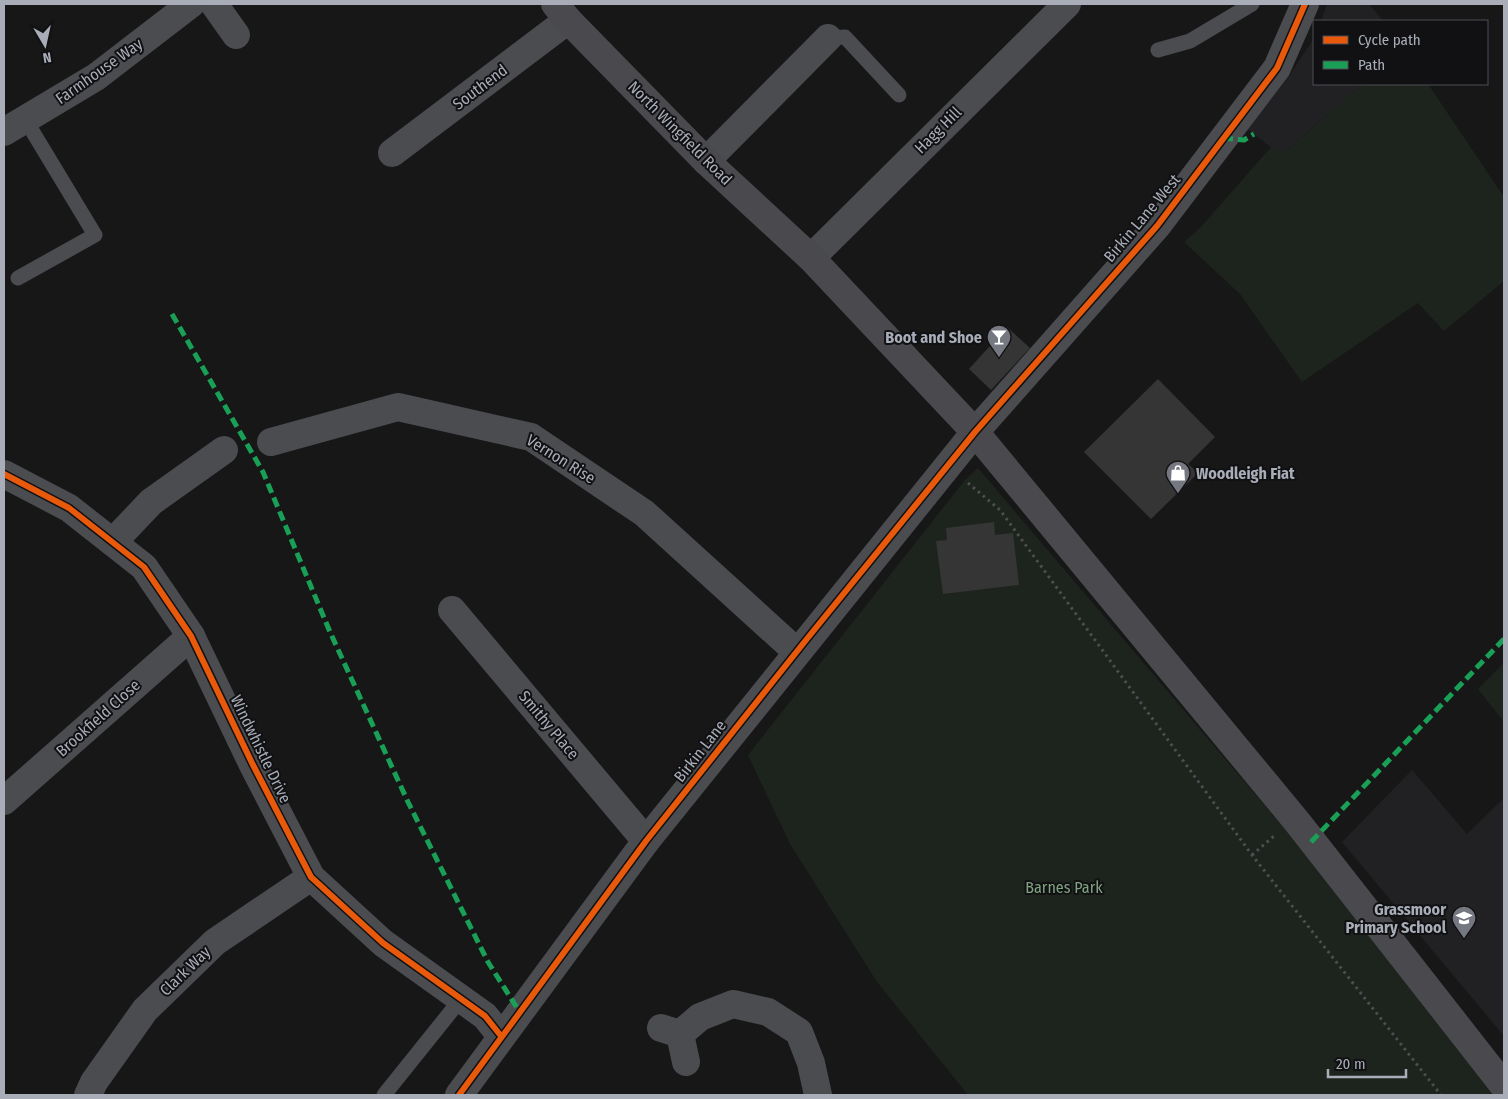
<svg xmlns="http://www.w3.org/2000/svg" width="1508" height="1099" font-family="'Fira Sans Condensed',sans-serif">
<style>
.built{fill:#212123}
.green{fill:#1d241e}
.building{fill:#353536}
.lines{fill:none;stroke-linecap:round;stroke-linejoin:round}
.path{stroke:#4d4e52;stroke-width:3;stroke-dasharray:2.5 4;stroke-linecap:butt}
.service{stroke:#4b4c50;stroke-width:15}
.minor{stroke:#4b4c50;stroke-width:28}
.tertiary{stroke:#4b4c50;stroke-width:28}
.secondary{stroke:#4a4a4e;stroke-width:28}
.quiet{stroke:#1a9f57;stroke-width:5;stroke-dasharray:10 5;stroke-linecap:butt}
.cycleway-casing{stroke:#111113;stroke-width:9}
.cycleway{stroke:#e8590c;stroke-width:6}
.labels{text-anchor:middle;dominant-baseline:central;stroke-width:4;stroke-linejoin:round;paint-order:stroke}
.street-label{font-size:16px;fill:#a8adb8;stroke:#111113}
.poi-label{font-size:16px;font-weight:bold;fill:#a8adb8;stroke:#111113;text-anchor:end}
.park-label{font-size:16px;fill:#7fa381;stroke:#111113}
</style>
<rect width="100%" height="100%" fill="#171717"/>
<g class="built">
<polygon points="1327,4 1369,4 1383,21 1321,21"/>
<polygon points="1314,38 1314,84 1363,84 1281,155 1246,128 1289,76"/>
<polygon points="1412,770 1467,834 1504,798 1504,1036 1342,842"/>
</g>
<g class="green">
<polygon points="1363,84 1428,84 1504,197 1504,281 1444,331 1418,303 1302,382 1240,294 1184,242 1200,228 1271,147 1281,155"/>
<polygon points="978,468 1283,827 1497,1095 968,1095 877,982 790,844 748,755 965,480"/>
<polygon points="1504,663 1504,722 1478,689"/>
</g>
<g class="building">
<polygon points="1007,327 1030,348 991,390 969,369"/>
<polygon points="1158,379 1215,437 1188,464 1198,473 1151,519 1084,452"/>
<polygon points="994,522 995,535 1013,533 1019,585 943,594 936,541 947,540 946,528"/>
</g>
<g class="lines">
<g class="path">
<polyline points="968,483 1000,510 1252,855 1441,1095"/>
<polyline points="1252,855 1274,836"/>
</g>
<g class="service">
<polyline points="828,38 845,37 899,95"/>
<polyline points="1158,50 1190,41 1252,4"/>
<polyline points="18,278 95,235 25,119"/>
<polyline points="384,1095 461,999"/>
</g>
<g class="minor">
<polyline points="214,4 236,35"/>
<polyline points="4,132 96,77 191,4"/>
<polyline points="392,153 568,20"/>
<polyline points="706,161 828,38"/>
<polyline points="975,432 1157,226 1277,68 1305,4"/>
<polyline points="271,442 398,407 531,437 644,513 797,652"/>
<polyline points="4,474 69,508 144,567 191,636 253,765 311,877 383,943 485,1016 501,1036"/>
<polyline points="113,542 151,502 224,450"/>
<polyline points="452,610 646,841"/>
<polyline points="4,801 191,636"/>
<polyline points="661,1028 680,1034 686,1062"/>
<polyline points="680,1034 700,1017 733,1004 768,1012 799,1032 811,1063 818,1095"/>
<polyline points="88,1095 94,1082 145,1010 215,942 311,877"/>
</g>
<g class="tertiary">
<polyline points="811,258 1067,4"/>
<polyline points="459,1095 646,841 975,432"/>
</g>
<polyline class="secondary" points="555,4 568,20 706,161 811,258 975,432 1298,823 1504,1086"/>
<g class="quiet">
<polyline points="1223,138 1244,140 1254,134"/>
<polyline points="172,314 263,472 330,632 408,802 488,962 519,1011"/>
<polyline points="1311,842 1504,639"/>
</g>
<defs>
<g id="cycleway">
<polyline points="4,474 69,508 144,567 191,636 253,765 311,877 383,943 485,1016 501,1036"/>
<polyline points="459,1095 646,841 806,640 975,432 1157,226 1277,68 1305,4"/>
</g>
</defs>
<use href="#cycleway" class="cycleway-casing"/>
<use href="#cycleway" class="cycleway"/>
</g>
<defs>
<symbol id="bar-pin" viewBox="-11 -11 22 30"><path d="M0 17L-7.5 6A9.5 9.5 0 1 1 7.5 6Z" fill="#757880" stroke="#111113"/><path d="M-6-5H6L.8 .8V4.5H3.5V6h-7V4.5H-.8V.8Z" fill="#fff"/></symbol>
<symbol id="shop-pin" viewBox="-11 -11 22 30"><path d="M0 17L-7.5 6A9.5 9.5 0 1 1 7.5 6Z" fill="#757880" stroke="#111113"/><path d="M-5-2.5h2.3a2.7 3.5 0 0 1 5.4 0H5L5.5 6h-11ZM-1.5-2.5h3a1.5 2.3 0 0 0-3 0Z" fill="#fff"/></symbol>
<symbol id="school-pin" viewBox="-11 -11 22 30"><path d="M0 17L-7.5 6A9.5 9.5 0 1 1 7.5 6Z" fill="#757880" stroke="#111113"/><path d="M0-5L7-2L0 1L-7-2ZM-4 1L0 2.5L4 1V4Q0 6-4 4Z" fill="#fff"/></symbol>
</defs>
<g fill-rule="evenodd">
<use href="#bar-pin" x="985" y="323" width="28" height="38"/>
<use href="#shop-pin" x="1164" y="459" width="28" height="38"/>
<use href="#school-pin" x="1450" y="904" width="28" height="38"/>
</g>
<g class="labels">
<g class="street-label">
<text transform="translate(99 71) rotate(-35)">Farmhouse Way</text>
<text transform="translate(480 87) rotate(-37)">Southend</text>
<text transform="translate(938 130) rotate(-45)">Hagg Hill</text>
<text transform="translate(680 133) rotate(45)">North Wingfield Road</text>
<text transform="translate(1142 218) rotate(-50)">Birkin Lane West</text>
<text transform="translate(561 459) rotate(32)">Vernon Rise</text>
<text transform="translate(98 718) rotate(-42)">Brookfield Close</text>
<text transform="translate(549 725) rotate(50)">Smithy Place</text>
<text transform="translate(261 749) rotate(64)">Windwhistle Drive</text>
<text transform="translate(700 751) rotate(-52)">Birkin Lane</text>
<text transform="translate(185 971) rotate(-44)">Clark Way</text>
</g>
<g class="poi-label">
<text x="982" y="337">Boot and Shoe</text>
<text x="1196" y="473" text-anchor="start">Woodleigh Fiat</text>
<text x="1446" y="909">Grassmoor<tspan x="1446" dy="18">Primary School</tspan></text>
</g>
<g class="park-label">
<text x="1064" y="887">Barnes Park</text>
</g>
</g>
<rect width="1508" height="1099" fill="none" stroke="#a8adb8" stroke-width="10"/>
<rect x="1313" y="20" width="175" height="65" fill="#111113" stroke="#4d4f55"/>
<rect x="1323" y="36" width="25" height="8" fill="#e8590c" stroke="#4d4f55"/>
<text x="1358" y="45" font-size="15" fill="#a8adb8">Cycle path</text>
<rect x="1323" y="61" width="25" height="8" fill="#1a9f57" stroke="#4d4f55"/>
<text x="1358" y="70" font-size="15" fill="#a8adb8">Path</text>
<g transform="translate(45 45) rotate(171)" stroke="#111113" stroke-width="4" paint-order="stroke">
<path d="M0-4L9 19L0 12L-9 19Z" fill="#a8adb8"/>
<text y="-8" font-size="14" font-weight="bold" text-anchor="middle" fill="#a8adb8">N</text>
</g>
<path d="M1328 1069v8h78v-8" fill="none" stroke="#a8adb8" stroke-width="2.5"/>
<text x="1336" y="1069" font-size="15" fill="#a8adb8" stroke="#111113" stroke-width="4" paint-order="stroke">20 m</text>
</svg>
